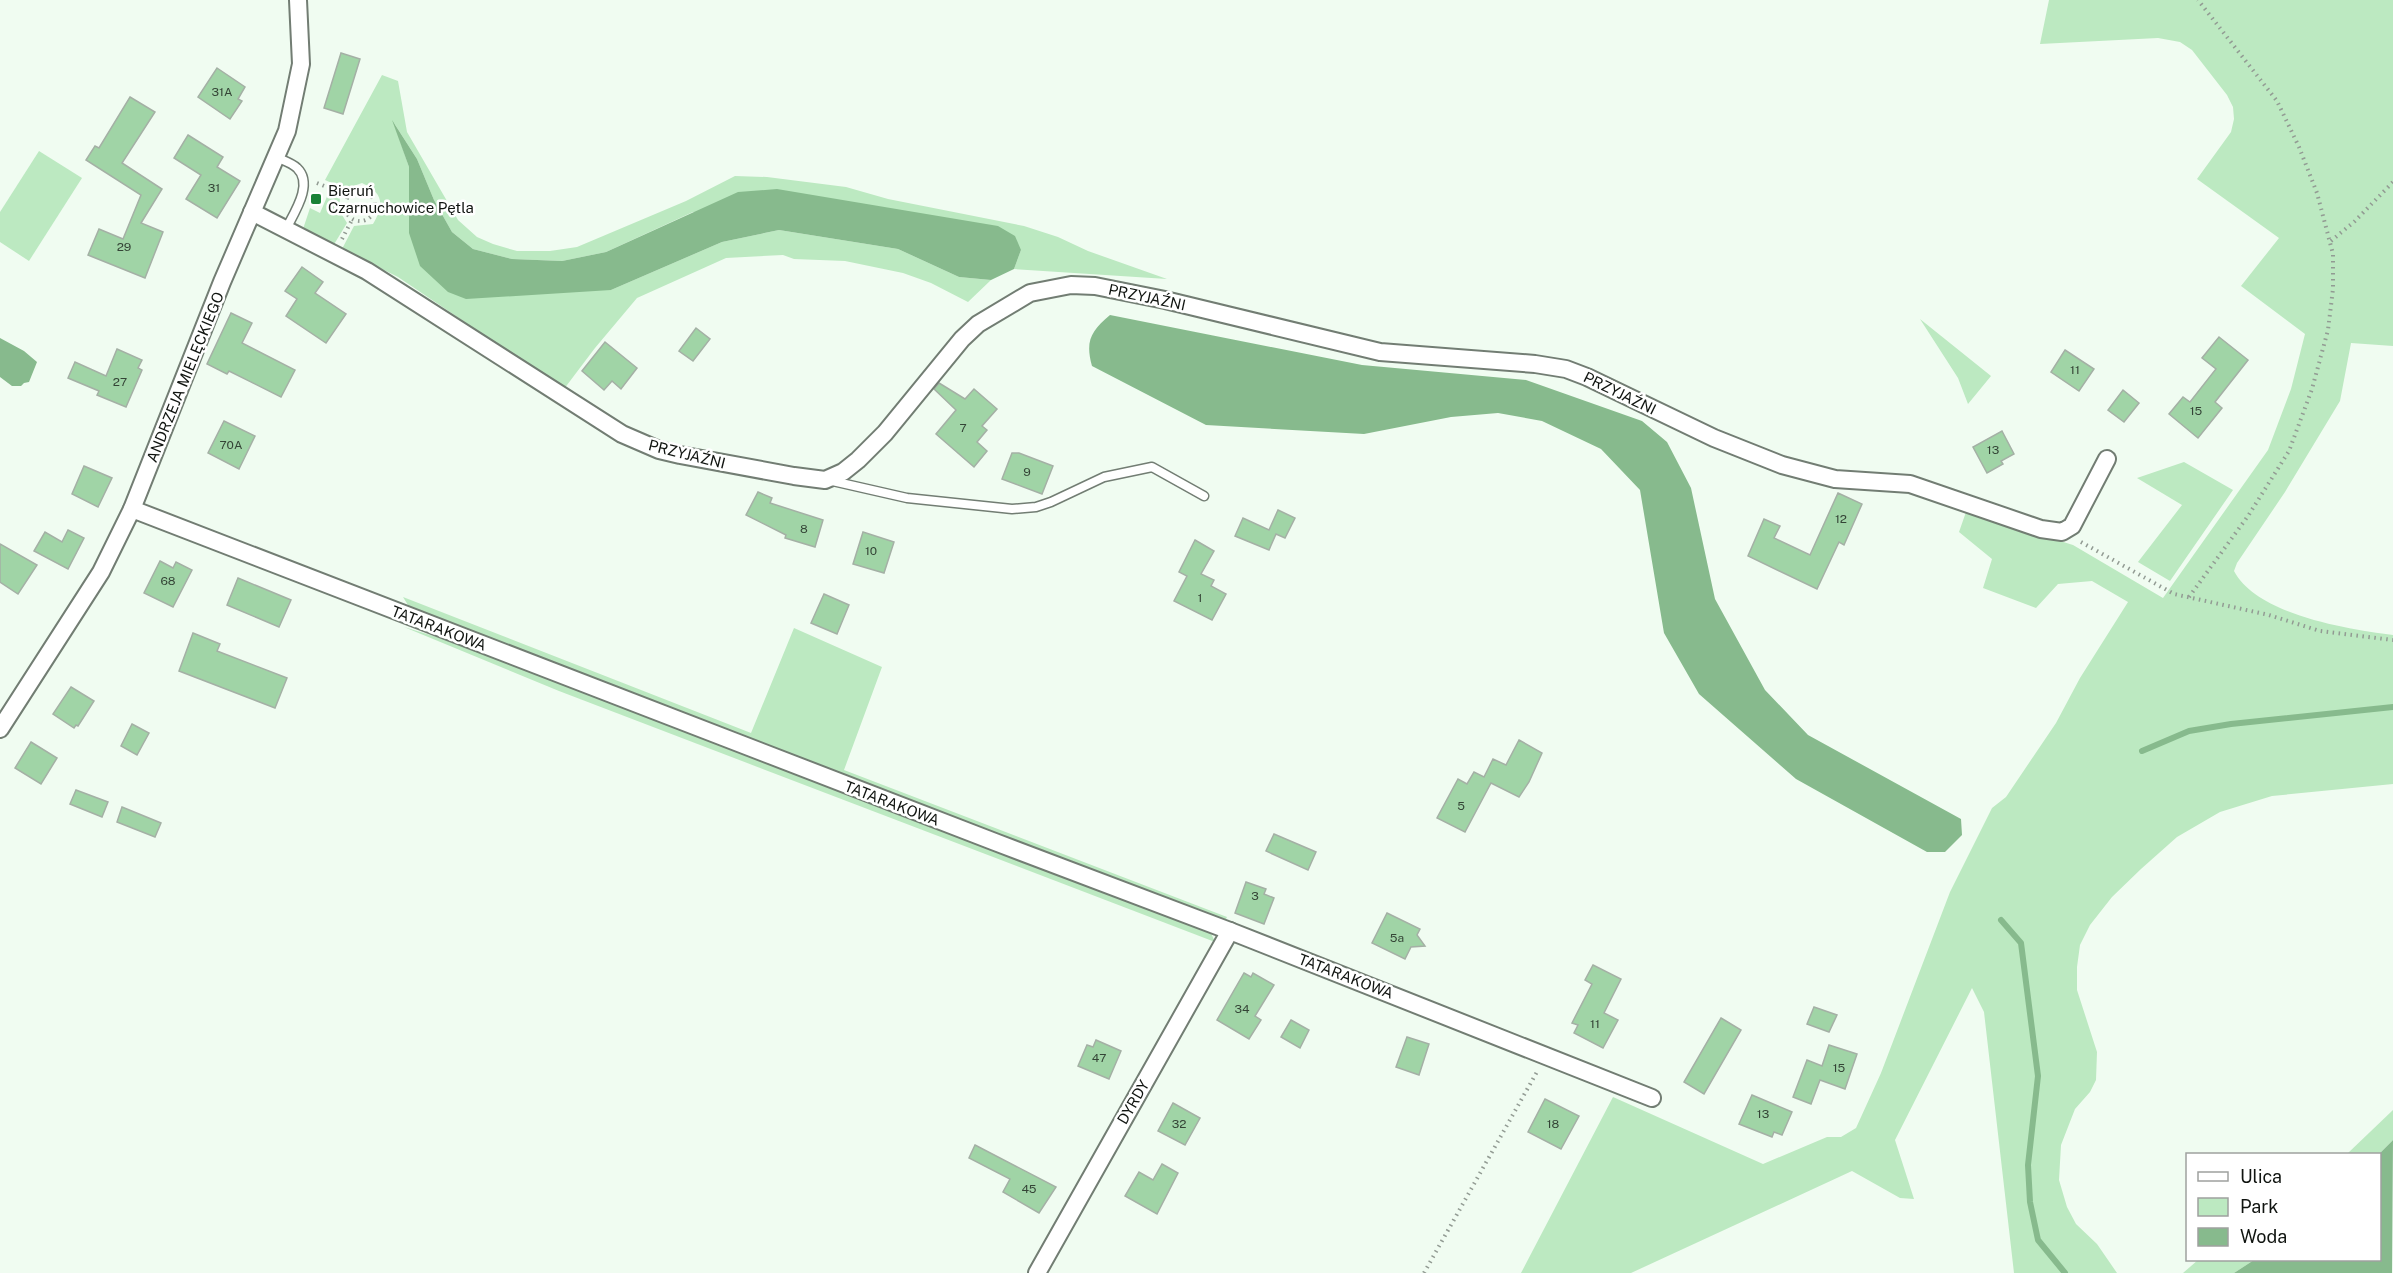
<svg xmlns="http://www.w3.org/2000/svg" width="2393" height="1273" font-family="'Public Sans',sans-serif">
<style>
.green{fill:#bce9c1}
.water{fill:#87ba8d}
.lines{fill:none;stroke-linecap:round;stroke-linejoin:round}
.stream{stroke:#87ba8d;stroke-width:6}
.building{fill:#a0d4a6;stroke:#a4b0a5;stroke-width:1.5}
.service-casing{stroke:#727d73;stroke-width:11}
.minor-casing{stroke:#727d73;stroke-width:20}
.path{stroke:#929b93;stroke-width:4;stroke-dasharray:1.5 4.5;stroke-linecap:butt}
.service{stroke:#fff;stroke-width:8}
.minor{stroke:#fff;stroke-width:16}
.poi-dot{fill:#198237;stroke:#fff;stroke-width:2}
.labels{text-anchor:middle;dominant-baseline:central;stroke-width:5;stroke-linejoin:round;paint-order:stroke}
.number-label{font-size:12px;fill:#344436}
.poi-label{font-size:15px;fill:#101410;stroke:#fff;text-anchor:start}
.street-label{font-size:15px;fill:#101410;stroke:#fff}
</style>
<rect width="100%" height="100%" fill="#f0fcf1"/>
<g class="green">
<path d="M2049,0H2393V346L2351,343L2340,401L2285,492L2237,563L2234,571C2257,615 2348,629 2393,635V784L2272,796L2220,812L2177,837L2141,869L2112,897L2090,925L2080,945L2077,967V990L2097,1052L2096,1080L2090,1092L2075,1109L2061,1145L2059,1180L2067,1207L2076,1224L2097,1244L2117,1273H2014L1984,1012L1972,988L1895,1140L1914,1199L1900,1198L1852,1171L1631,1273H1521L1613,1097L1763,1164L1827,1137H1841L1856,1128L1881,1073L1950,892L1992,808L2006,797L2056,723L2080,678L2128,602L2092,581L2058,584L2036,608L1983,588L1992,559L1959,532L1966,512L2073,545L2163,598L2268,450L2291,389L2305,334L2241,286L2279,238L2197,179L2231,132L2234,119L2233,107L2227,95L2192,50L2180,42L2158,38L2040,44Z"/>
<path d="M382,75L398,81L407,132L458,220L477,237L493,244L517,251H550L577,247L686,201L735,176L767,177L846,187L888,199L1024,226L1058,237L1088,251L1167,279L1014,269L1021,250L693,212L606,252L562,261L512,259L473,249L452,232L434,200L417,159L394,123L409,167V233L611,290L722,242L779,230L898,249L959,277L991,280L968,302L931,283L903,273L845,261L794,259L783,255L726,258L637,298L595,348L564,389L398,277L342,249L354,226L373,224C384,205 384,193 362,183L345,189L325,180Z"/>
<polygon points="39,151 82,178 29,261 0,242 0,212"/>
<polygon points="329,192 340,197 339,210 347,223 333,246 303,229 310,208 320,213"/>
<polygon points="1920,319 1991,376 1968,404 1958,378"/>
<polygon points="2184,462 2233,490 2170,581 2138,562 2182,505 2137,478"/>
<polygon points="403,597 751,733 794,628 882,667 844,770 1227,917 1224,923 411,610"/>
<polygon points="404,627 483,651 1210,931 1215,942 559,691"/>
<polygon points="2393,1110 2393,1140 2379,1154 2347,1154"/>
<polygon points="2198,1260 2254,1260 2234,1273 2183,1273"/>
</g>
<g class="water">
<polygon points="392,120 417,159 434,200 452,232 473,249 512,259 562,261 606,252 738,192 777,189 998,226 1015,236 1021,250 1014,269 991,280 959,277 898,249 779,230 722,242 611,290 466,299 448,292 420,266 409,233 409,167"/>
<path d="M1110,315L1362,365L1526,380L1642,421L1667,442L1691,488L1715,599L1765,690L1808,735L1961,819L1962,835L1945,852H1927L1796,779L1699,694L1664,633L1640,490L1601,449L1542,421L1498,413L1451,417L1364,434L1206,425L1092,366C1085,341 1091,331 1110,315Z"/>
<polygon points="0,338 24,351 37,362 29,382 24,383 21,386 12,386 0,377"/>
<polygon points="2393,1140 2392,1273 2234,1273 2254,1260 2380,1260 2379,1154"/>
</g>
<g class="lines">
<g class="stream">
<polyline points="2142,751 2189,731 2231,724 2393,707"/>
<polyline points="2001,920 2021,943 2038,1076 2028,1165 2030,1202 2038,1240 2065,1273"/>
</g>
</g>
<g class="building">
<polygon points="341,53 360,59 343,114 324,108"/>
<polygon points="217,68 245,87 238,99 242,101 230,119 198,97"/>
<polygon points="130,97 155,112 122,163 162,189 141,223 163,232 145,278 88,255 99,229 123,239 141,195 86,160 95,146 99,148"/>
<polygon points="188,135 223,157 217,167 240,181 217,218 186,199 201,175 174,158"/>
<polygon points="302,267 323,282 315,293 346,314 326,343 286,316 297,299 285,291"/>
<polygon points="231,313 252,323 242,343 295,370 281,397 229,371 227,374 207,364"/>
<polygon points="696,328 710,339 693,361 679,351"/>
<polygon points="2219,337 2248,360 2215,402 2222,408 2198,438 2169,414 2183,397 2190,402 2216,369 2202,358"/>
<polygon points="605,342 637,368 621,389 612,381 604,390 582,371"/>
<polygon points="117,349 142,360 138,368 142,370 126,407 97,395 99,391 68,378 75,362 106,376"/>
<polygon points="2065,350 2094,369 2079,391 2051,372"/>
<polygon points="939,383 965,399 974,389 997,409 982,426 987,430 977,442 987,451 974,467 936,434 956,410 934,389"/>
<polygon points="2123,390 2139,403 2124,422 2108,410"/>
<polygon points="224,421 255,436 239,469 208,453"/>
<polygon points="2002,431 2014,454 2001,461 2003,464 1987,473 1973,447"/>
<polygon points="1012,453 1019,453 1053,466 1042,494 1002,479"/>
<polygon points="84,466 112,478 98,507 72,494"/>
<polygon points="758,492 772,498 770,503 823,520 815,547 785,538 786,535 746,515"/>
<polygon points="1838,493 1862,504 1844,545 1839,542 1817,589 1748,556 1764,519 1780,526 1774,538 1810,555"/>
<polygon points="1278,510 1295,518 1285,538 1276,534 1269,550 1235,536 1243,518 1269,530"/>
<polygon points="68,530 84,538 68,569 34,551 45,532 62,542"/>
<polygon points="863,532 894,542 884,573 853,564"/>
<polygon points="1195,540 1214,551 1201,574 1214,580 1211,586 1226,594 1212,620 1174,601 1187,576 1179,572"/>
<polygon points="0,544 37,565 18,594 0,582"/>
<polygon points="160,561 173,568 176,562 192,570 173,607 144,593"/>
<polygon points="238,578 291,600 279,627 227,605"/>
<polygon points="824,594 849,605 837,634 811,623"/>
<polygon points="193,633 220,644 217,651 287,678 275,708 179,671"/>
<polygon points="71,687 94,701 78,726 76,725 74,728 53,714"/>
<polygon points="132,724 149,733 137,755 121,746"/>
<polygon points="1519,740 1542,753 1529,782 1519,797 1491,783 1465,832 1437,818 1458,779 1467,784 1474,772 1484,777 1493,759 1506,765"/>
<polygon points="31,742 57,758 41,784 15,768"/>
<polygon points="76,790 108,802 102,817 70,804"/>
<polygon points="122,807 161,823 155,837 117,822"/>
<polygon points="1274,834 1316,852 1308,870 1266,851"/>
<polygon points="1246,882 1266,889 1264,894 1274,898 1264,924 1235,913"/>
<polygon points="1387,913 1420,929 1417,935 1425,946 1411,947 1405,959 1372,943"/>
<polygon points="1593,965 1621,979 1604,1013 1618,1020 1603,1048 1574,1033 1578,1025 1572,1023 1592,984 1585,980"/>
<polygon points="1244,973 1251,977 1253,973 1274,985 1255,1016 1261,1020 1249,1039 1217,1020"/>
<polygon points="1814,1007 1837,1015 1829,1032 1807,1024"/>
<polygon points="1721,1018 1741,1030 1704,1094 1684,1082"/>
<polygon points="1291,1020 1309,1030 1300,1048 1281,1037"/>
<polygon points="1407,1037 1429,1044 1419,1075 1396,1067"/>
<polygon points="1096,1040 1121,1051 1109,1079 1078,1066 1087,1045 1093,1047"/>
<polygon points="1829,1045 1857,1054 1845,1089 1820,1080 1811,1104 1793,1097 1807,1060 1822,1066"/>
<polygon points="1752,1095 1792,1112 1782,1135 1774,1132 1772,1137 1739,1124"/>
<polygon points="1545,1099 1579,1116 1561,1149 1528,1132"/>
<polygon points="1173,1103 1200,1118 1185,1145 1158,1131"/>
<polygon points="975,1145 1056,1187 1039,1213 1003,1192 1010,1179 969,1158"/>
<polygon points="1162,1164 1178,1173 1157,1214 1125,1196 1139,1172 1153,1180"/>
</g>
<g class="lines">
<defs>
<g id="service">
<path d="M276,157C282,160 292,163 297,168C314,184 294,213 286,229"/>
<polyline points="828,480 907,498 1012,509 1036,507 1051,502 1104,477 1152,467 1204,496"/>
</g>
<g id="minor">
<polyline points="252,212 367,271 622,434 659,450 680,455 794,476 825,480 843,472 858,460 885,433 962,339 978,324 1030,293 1071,285 1095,286 1165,300 1380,352 1535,364 1566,369 1587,377 1714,438 1782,465 1835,479 1910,484 2041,529 2062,532 2072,526 2107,459"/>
<polyline points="132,509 995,842 1230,931 1652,1098"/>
<polyline points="0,729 101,572 132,509 222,282 287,131 301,64 298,0"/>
<polyline points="1037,1273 1230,931"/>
</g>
</defs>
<use href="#service" class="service-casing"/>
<use href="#minor" class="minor-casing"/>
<g class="path">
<polyline points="317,183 349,196"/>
<circle cx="360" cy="206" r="15"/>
<polyline points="342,239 353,218"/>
<polyline points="2331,241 2355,221 2393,182"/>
<polyline points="2081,542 2174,594 2269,615 2320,631 2393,640"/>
<polyline points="2189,597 2248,516 2289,451 2312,389 2328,330 2333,289 2333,254 2317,193 2299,147 2277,101 2198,0"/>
<polyline points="1424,1273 1538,1070"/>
</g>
<use href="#service" class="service"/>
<use href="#minor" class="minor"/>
</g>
<rect class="poi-dot" x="310" y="193" width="12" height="12" rx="3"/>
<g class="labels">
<g class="number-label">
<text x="222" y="92">31A</text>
<text x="214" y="188">31</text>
<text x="124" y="247">29</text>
<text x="2075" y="370">11</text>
<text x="120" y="382">27</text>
<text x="2196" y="411">15</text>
<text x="963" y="428">7</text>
<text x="231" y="445">70A</text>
<text x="1993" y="450">13</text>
<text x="1027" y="472">9</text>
<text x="1841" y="519">12</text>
<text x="804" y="529">8</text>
<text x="871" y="551">10</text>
<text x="168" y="581">68</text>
<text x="1200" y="598">1</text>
<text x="1461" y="806">5</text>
<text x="1255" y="896">3</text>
<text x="1397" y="938">5a</text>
<text x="1242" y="1009">34</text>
<text x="1595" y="1024">11</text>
<text x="1099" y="1058">47</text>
<text x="1839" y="1068">15</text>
<text x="1763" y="1114">13</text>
<text x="1179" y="1124">32</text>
<text x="1553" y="1124">18</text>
<text x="1029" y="1189">45</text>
</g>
<g class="poi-label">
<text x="328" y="190">Bieruń<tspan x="328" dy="17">Czarnuchowice Pętla</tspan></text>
</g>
<g class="street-label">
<text transform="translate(1147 297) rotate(12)">PRZYJAŹNI</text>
<text transform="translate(185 377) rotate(-68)">ANDRZEJA MIELĘCKIEGO</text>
<text transform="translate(1620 393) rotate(26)">PRZYJAŹNI</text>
<text transform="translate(687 454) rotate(14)">PRZYJAŹNI</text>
<text transform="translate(439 628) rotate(21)">TATARAKOWA</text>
<text transform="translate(892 803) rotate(21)">TATARAKOWA</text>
<text transform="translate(1346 976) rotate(21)">TATARAKOWA</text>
<text transform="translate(1133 1102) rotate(-60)">DYRDY</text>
</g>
</g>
<rect x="2186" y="1153" width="195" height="108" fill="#ffffff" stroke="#9fa19f" stroke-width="1.5"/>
<rect x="2198" y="1172" width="30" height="9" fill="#ffffff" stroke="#9fa19f" stroke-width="1.5"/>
<text x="2240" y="1183" font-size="18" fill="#101410">Ulica</text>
<rect x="2198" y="1198" width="30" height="18" fill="#bce9c1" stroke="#9fa19f" stroke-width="1.5"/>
<text x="2240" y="1213" font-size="18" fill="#101410">Park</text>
<rect x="2198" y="1228" width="30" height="18" fill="#87ba8d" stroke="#9fa19f" stroke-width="1.5"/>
<text x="2240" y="1243" font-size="18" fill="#101410">Woda</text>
</svg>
